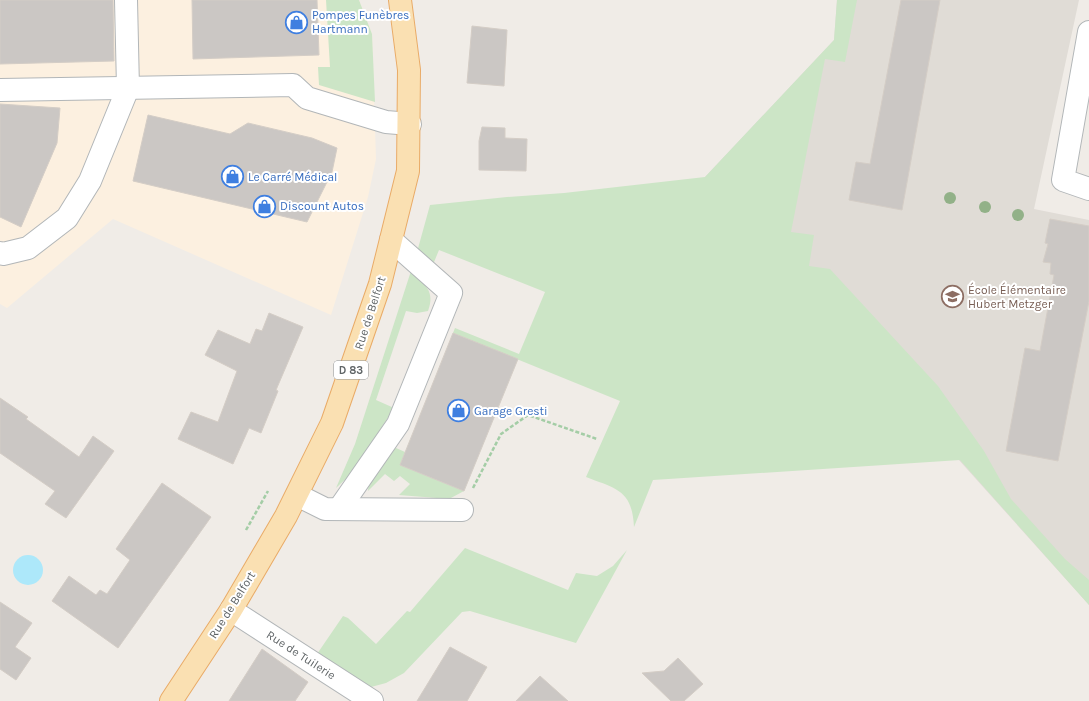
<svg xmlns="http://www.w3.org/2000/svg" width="1089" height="701" font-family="Karla,sans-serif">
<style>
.commercial{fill:#fcf0e0}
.education{fill:#e0dcd6}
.green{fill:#cce5c6}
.water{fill:#ade8fa}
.building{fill:#cbc7c4;stroke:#d4cdc6}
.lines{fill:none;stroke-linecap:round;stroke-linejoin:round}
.minor-casing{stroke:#b2b6b8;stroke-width:24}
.major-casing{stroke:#e9ab67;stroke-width:24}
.path{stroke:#a4cda6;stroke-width:2.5;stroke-dasharray:4 2;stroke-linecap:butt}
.minor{stroke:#fff;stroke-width:22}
.major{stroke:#fae0b2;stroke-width:22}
.tree{fill:#92b188}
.labels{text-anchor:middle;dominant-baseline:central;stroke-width:4;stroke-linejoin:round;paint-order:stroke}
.shield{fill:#fff;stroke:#8f9294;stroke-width:1}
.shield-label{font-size:11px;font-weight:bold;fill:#5f6466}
.shop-label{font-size:12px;fill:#366cbe;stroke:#fff;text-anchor:start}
.education-label{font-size:12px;fill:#785e54;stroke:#fff;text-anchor:start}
.street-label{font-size:12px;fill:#5f6466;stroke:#fff}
</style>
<rect width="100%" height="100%" fill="#f0ece7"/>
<polygon class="commercial" points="0,0 359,0 372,34 376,159 368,197 331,315 113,219 7,308 0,304"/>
<polygon class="education" points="837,0 1079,0 1034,209 1089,220 1089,605 705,177 834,40"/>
<g class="green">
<polygon points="326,0 359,0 372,34 375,102 319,85 318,67 330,67"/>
<path d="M837,0H857L845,62L825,59L791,232L814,235L809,266L830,269L938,386L984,451L1011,499L1065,559L1089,580V605L960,460L653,480L634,527C632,490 617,489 586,477L620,401L453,333L455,328L519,354L545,292L439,250L432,267L417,252L430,205L507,197L564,193L705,177L834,40Z"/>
<path d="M411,271C424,284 436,291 428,311L417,313L406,311L376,400L394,408L353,472L336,488L355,444Z"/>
<polygon points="396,448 405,452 400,465 464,491 449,499 399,495 410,484 400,476 394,481 385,474 368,491 369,480 390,450"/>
<polygon points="465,548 568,590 576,573 597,576 613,566 627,550 576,643 470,611 462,612 404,673 386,683 371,687 317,654 343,616 348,618 376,644 407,611 410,612"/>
</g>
<circle class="water" cx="28" cy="570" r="15"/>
<g class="building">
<polygon points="0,0 113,0 114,61 0,64"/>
<polygon points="192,0 317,0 319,55 193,59"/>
<polygon points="901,0 940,0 902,210 849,200 856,162 870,164"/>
<polygon points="472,26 507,30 504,86 467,83"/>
<polygon points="0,104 60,108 57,143 21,227 0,217"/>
<polygon points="148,115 230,134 248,123 312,138 337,148 332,172 307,222 133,181"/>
<polygon points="482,127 505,128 505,138 527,139 526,171 479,170 479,141"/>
<polygon points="1050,219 1089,226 1089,301 1058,461 1006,451 1025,348 1040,351 1054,275 1050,274 1051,263 1043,262 1048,244 1045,243"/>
<polygon points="269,313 303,327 276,390 278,391 261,433 249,428 233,464 178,439 191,412 218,422 237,371 205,355 218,330 250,344 256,329 262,331"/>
<polygon points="453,333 518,359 464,491 400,465"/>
<polygon points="0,398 28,417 26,419 79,457 93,436 114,451 66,518 45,504 55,491 0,453"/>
<polygon points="162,483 211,517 118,648 52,601 69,576 96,595 100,590 107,594 130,560 116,549"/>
<polygon points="0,602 32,623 15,647 31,658 16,680 0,669"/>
<polygon points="450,647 487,667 467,701 417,701"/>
<polygon points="262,649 308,682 295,701 229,701"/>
<polygon points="678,658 703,684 684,701 671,701 642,673 664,671"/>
<polygon points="540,676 568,701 516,701"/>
</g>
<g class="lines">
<defs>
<g id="minor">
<polyline points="1089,32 1063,180 1089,189"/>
<polyline points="0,90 293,85 307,98 386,122 410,124"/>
<polyline points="0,253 3,254 28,248 67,218 90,181 128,88 126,0"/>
<polyline points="297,495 325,509 462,510"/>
<polyline points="339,509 398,424 451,293 391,240"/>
<polyline points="231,610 372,701"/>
</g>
<polyline id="major" points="171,701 231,610 286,516 332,423 380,284 408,171 409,70 400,0"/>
</defs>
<use href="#minor" class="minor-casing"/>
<use href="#major" class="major-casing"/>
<g class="path">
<polyline points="473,488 501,434 528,415 597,439"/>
<polyline points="246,530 268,491"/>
</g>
<use href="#minor" class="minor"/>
<use href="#major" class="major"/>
</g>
<g class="tree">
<circle cx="950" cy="198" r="6"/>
<circle cx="985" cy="207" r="6"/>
<circle cx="1018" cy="215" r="6"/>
</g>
<defs>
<symbol id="shop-ring" viewBox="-11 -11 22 22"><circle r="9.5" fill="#fff" stroke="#3f7fe0" stroke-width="1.5"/><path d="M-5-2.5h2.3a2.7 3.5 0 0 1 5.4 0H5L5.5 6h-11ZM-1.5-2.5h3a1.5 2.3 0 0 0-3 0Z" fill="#3f7fe0"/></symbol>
<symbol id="school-ring" viewBox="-11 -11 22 22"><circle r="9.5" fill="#fff" stroke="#8d6e63" stroke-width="1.5"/><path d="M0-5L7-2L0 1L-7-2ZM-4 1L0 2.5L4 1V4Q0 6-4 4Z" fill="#8d6e63"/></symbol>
</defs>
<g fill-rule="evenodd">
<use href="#shop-ring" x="284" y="10" width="25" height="25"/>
<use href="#shop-ring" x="220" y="164" width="25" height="25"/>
<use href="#shop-ring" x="252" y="194" width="25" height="25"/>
<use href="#school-ring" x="940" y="284" width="25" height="25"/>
<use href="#shop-ring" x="446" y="398" width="25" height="25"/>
</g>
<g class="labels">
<rect class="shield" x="334" y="361" width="34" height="18" rx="3"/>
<g class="shield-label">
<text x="351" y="370">D 83</text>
</g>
<g class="shop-label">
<text x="312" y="15">Pompes Funèbres<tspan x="312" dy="14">Hartmann</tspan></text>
<text x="248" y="177">Le Carré Médical</text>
<text x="280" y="206">Discount Autos</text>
<text x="474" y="411">Garage Gresti</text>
</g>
<g class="education-label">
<text x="968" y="290">École Élémentaire<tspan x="968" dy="14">Hubert Metzger</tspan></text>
</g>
<g class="street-label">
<text transform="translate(370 313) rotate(-72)">Rue de Belfort</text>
<text transform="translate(232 605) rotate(-58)">Rue de Belfort</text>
<text transform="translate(301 655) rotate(33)">Rue de Tuilerie</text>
</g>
</g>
</svg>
